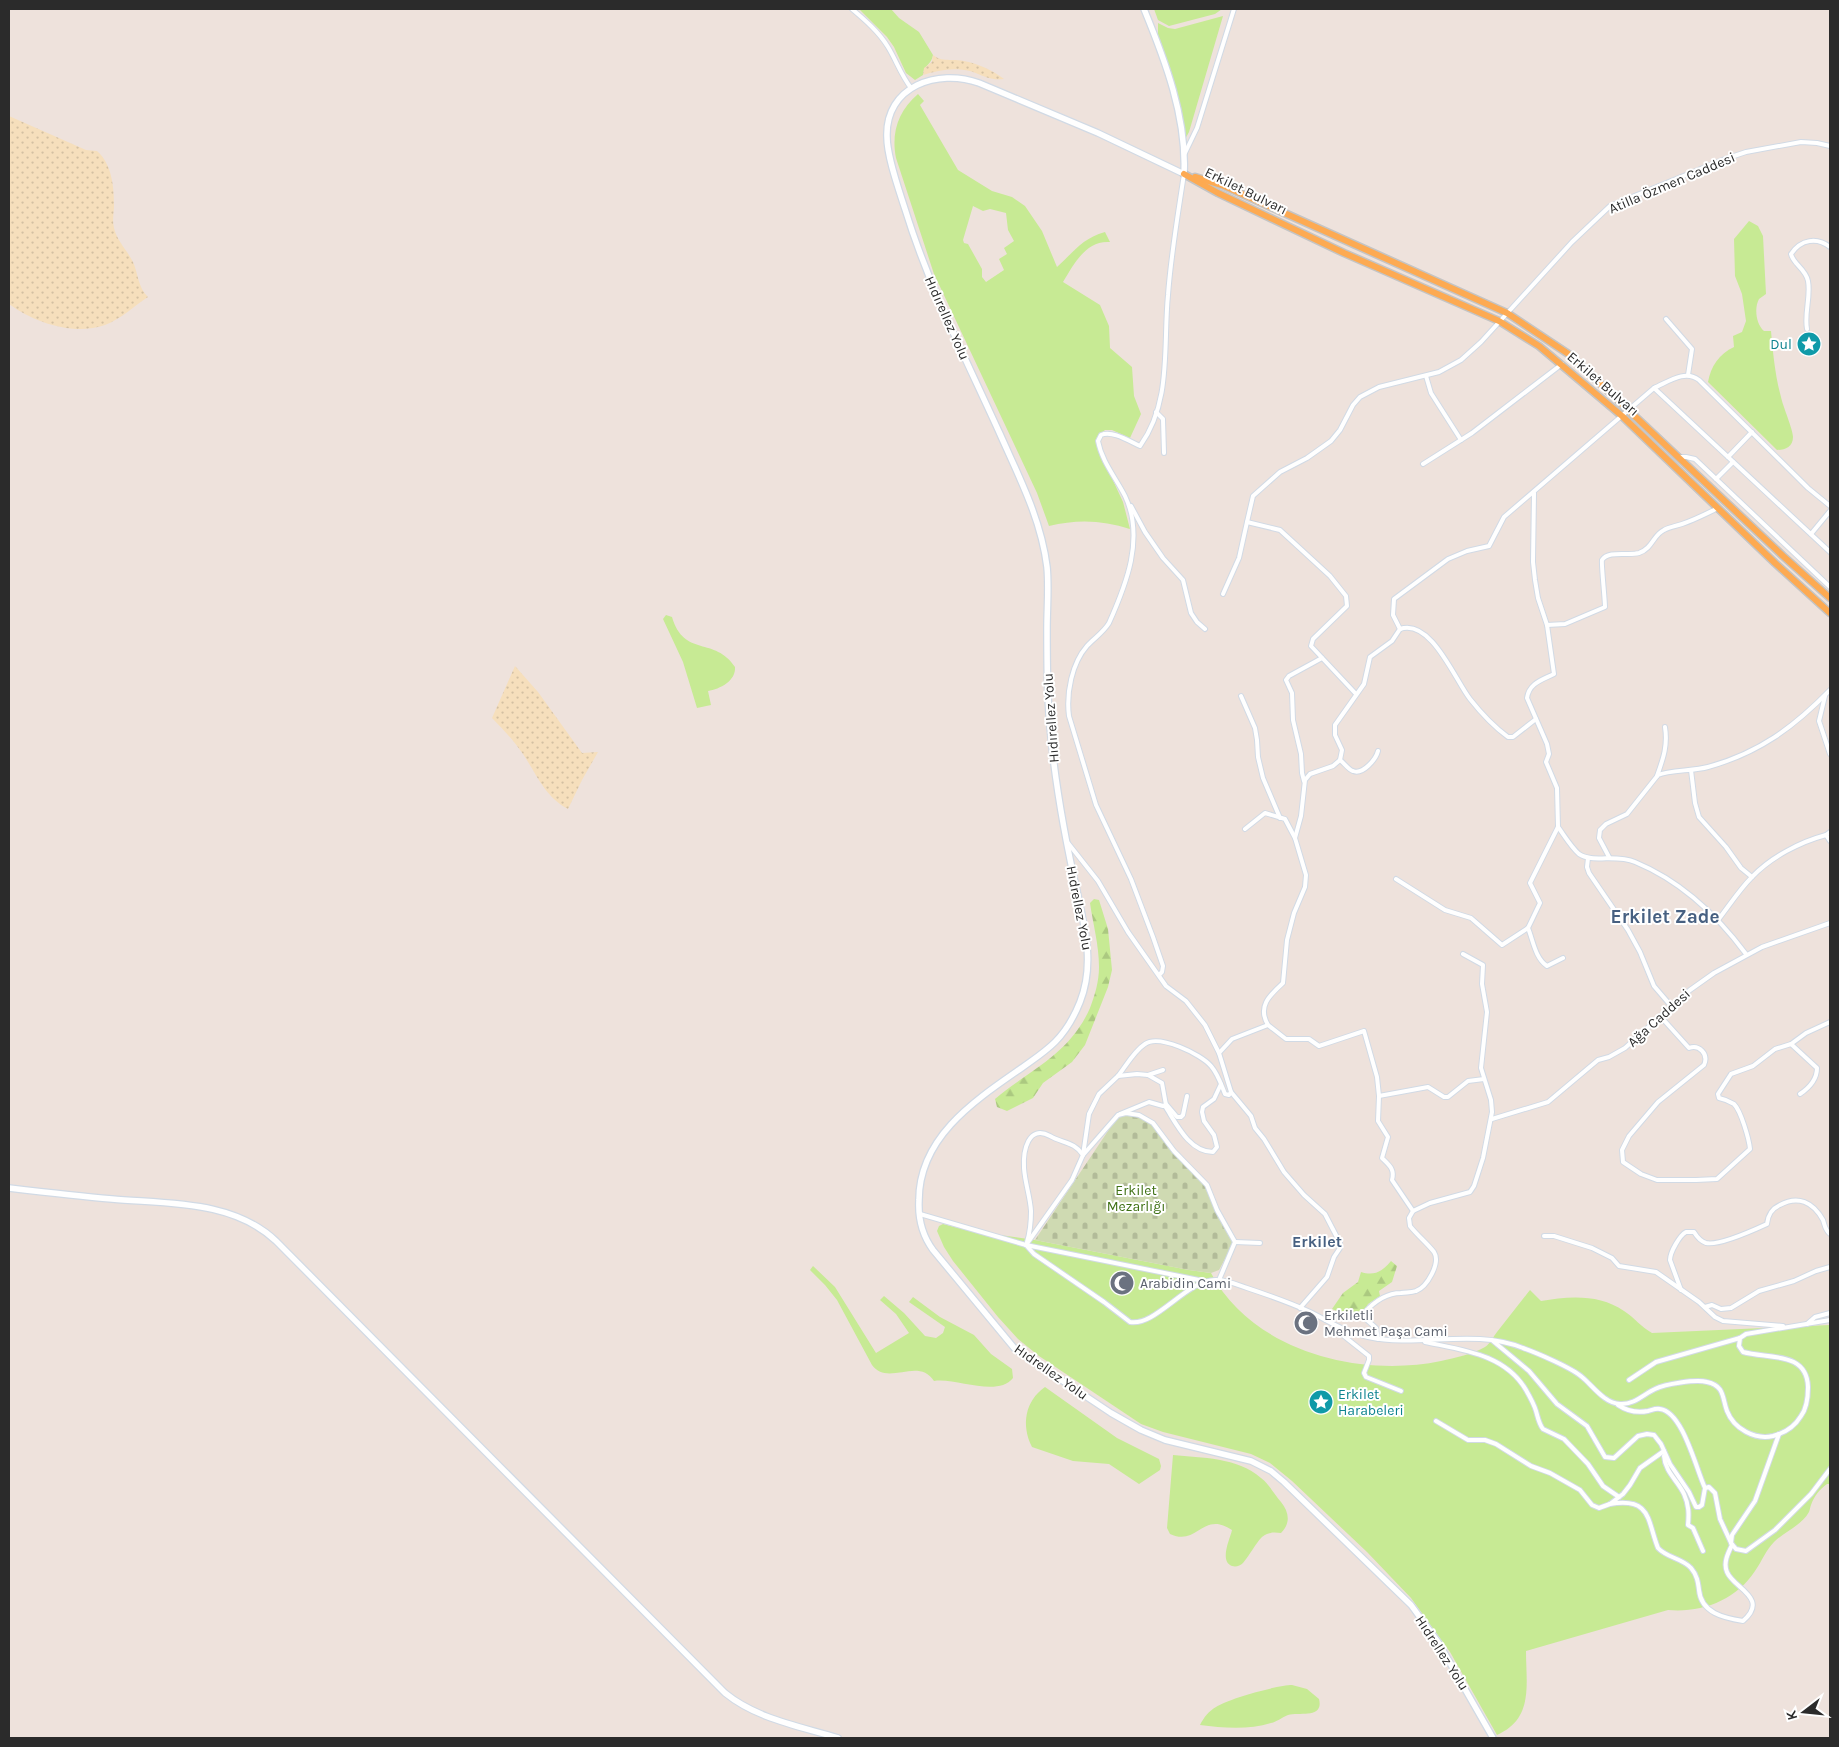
<svg xmlns="http://www.w3.org/2000/svg" width="1839" height="1747" font-family="Karla,sans-serif">
<style>
.grass{fill:#c7ea94;fill-rule:evenodd}
.forest{fill:url(#forest-firs)}
.sand{fill:url(#sand-dots)}
.cemetery{fill:url(#cemetery-stones)}
.lines{fill:none;stroke-linecap:round;stroke-linejoin:round}
.street-casing{stroke:#d1dae5;stroke-width:6}
.secondary-casing{stroke:#d1dae5;stroke-width:8}
.primary-casing{stroke:#c4c4c4;stroke-width:9}
.street{stroke:#fff;stroke-width:4}
.secondary{stroke:#fff;stroke-width:5.5}
.primary{stroke:#fdaa52;stroke-width:6}
.labels{text-anchor:middle;dominant-baseline:central;stroke-width:4;stroke-linejoin:round;paint-order:stroke}
.street-label{font-size:14px;fill:#2b2b2b;stroke:#fff}
.culture-label{font-size:14px;fill:#0d838f;stroke:#fff;text-anchor:end}
.park-label{font-size:14px;fill:#3e7013;stroke:#fff}
.worship-label{font-size:14px;fill:#5b616d;stroke:#fff;text-anchor:start}
.quarter-label{font-size:16px;font-weight:bold;fill:#476081;stroke:#fff}
.district-label{font-size:19px;font-weight:bold;fill:#476081;stroke:#fff}
</style>
<defs>
<pattern id="forest-firs" width="22" height="20" patternUnits="userSpaceOnUse" patternTransform="scale(1.25)"><rect width="22" height="20" fill="#c7ea94"/><path d="M5 1l3.5 6h-7zM16 11l3.5 6h-7z" fill="#abc980"/></pattern>
<pattern id="sand-dots" width="8" height="8" patternUnits="userSpaceOnUse" patternTransform="scale(1.25)"><rect width="8" height="8" fill="#f6dfbc"/><path d="M2 2h.1M6 6h.1" fill="none" stroke="#d3c0a2" stroke-width="1.8" stroke-linecap="round"/></pattern>
<pattern id="cemetery-stones" width="16" height="16" patternUnits="userSpaceOnUse" patternTransform="scale(1.25)"><rect width="16" height="16" fill="#cfdab2"/><path d="M2 7V4a2 2 0 0 1 4 0v3zM10 15v-3a2 2 0 0 1 4 0v3z" fill="#b2bb99"/></pattern>
</defs>
<rect width="100%" height="100%" fill="#eee2dc"/>
<g class="grass">
<path d="M859,9H891L899,18L919,32L933,55C932,64 923,66 923,75L915,80L906,73L894,47L887,37Z"/>
<polygon points="1154,9 1222,9 1215,14 1169,26 1158,20"/>
<polygon points="1223,16 1189,132 1183,143 1170,86 1158,45 1158,23 1168,28 1175,29"/>
<path d="M918,94L924,101L920,105L958,170L992,191L1012,197L1025,206L1042,231L1057,267C1074,252 1081,239 1105,232L1110,242C1086,240 1074,264 1063,282L1100,305L1109,326L1110,348L1132,367L1134,396L1141,414L1130,438L1112,430H1105L1099,435L1098,448L1123,502L1130,529C1103,520 1077,519 1049,526L1037,493L934,274L896,158C891,133 898,111 918,94ZM973,206L983,211L990,209L1006,213L1008,230L1014,241L1004,248L1007,254L999,259L1004,270L986,282L982,277V269L968,244L964,243L963,240Z"/>
<path d="M1749,221L1758,226L1763,236L1766,294L1759,299C1754,308 1756,324 1764,331H1771C1773,353 1775,375 1781,397C1783,407 1793,429 1793,437C1793,447 1785,450 1777,450L1708,382C1711,366 1719,354 1734,347L1733,336L1742,332L1746,321L1742,294L1735,276L1734,239Z"/>
<path d="M666,615L672,617C684,658 715,636 735,667C736,681 720,689 708,691L711,705L697,708L683,662L663,619Z"/>
<path d="M943,1224L971,1231L1035,1240L1189,1270L1211,1273C1252,1351 1359,1378 1441,1361C1455,1358 1473,1354 1485,1347C1490,1344 1493,1337 1497,1332C1508,1318 1519,1304 1530,1290L1541,1301C1569,1296 1600,1294 1624,1311C1635,1318 1641,1327 1652,1333L1830,1325V1484H1827C1820,1489 1814,1496 1811,1505C1810,1507 1810,1510 1809,1512C1801,1526 1785,1531 1774,1542C1766,1550 1762,1561 1755,1571C1736,1600 1702,1613 1668,1610L1526,1651C1526,1684 1534,1719 1497,1735L1450,1652L1411,1598L1367,1552L1292,1481L1270,1463L1251,1454L1163,1432L1141,1424L1039,1356L1018,1339L998,1317L953,1261L944,1247L937,1231L939,1226Z"/>
<path d="M813,1266L835,1287L876,1353L909,1333L896,1314L880,1300L884,1296L904,1313L925,1336L936,1338L943,1333L945,1327L909,1302L913,1297L940,1317L974,1335L991,1354L1012,1369L1013,1378C997,1398 955,1377 934,1381C918,1356 888,1387 872,1365L837,1300L825,1285L810,1270Z"/>
<path d="M1045,1387L1117,1438L1159,1459L1161,1466L1160,1470L1139,1484L1109,1464L1073,1461L1032,1447C1021,1425 1025,1401 1045,1387Z"/>
<path d="M1173,1455C1202,1458 1237,1457 1261,1478C1269,1484 1274,1494 1281,1502C1289,1512 1291,1523 1281,1533C1274,1532 1268,1532 1262,1537C1255,1544 1250,1555 1243,1563C1240,1566 1236,1567 1232,1566C1219,1561 1230,1539 1232,1530C1202,1510 1198,1547 1170,1534L1167,1528Z"/>
<path d="M1292,1685L1307,1689L1319,1699C1324,1719 1300,1712 1288,1715C1282,1717 1277,1722 1271,1723C1249,1730 1223,1728 1200,1725C1204,1717 1209,1711 1216,1707C1227,1699 1278,1685 1292,1685Z"/>
</g>
<g class="forest">
<path d="M1094,899L1099,900L1108,929L1112,970L1108,987L1085,1045L1072,1062L1043,1083L1033,1098L1007,1111L997,1107L995,1099C1032,1068 1069,1055 1090,1008C1095,995 1099,981 1099,967C1099,945 1093,924 1090,903Z"/>
<path d="M1391,1261L1397,1266L1392,1282L1379,1291L1380,1296L1368,1304L1360,1320L1332,1309L1343,1293L1358,1282L1361,1272C1374,1276 1382,1272 1391,1261Z"/>
</g>
<g class="sand">
<path d="M933,55C943,63 952,58 964,61C979,64 992,70 1004,79C991,81 982,75 970,71C954,67 938,70 923,75L924,68L932,62Z"/>
<path d="M9,116L86,150L97,151C112,164 114,187 114,205C114,213 112,220 114,228C117,241 127,250 133,262C138,273 138,288 148,297C134,306 121,319 105,325C74,336 35,323 9,304Z"/>
<path d="M515,666L538,692L582,753L598,752L582,780L568,809C545,797 537,775 523,754C514,741 503,729 492,718Z"/>
</g>
<polygon class="cemetery" points="1127,1112 1145,1116 1173,1150 1204,1181 1232,1239 1233,1244 1219,1270 1211,1273 1189,1270 1035,1240 1114,1122"/>
<g class="lines">
<defs>
<g id="street">
<path d="M852,9C865,20 879,32 888,47C896,60 901,75 911,88"/>
<polyline points="1185,153 1197,128 1234,9"/>
<polyline points="1666,319 1692,349 1688,375"/>
<path d="M1807,329C1804,313 1811,297 1808,281C1806,269 1793,264 1791,254C1801,239 1817,237 1830,247"/>
<polyline points="1426,376 1431,393 1461,440"/>
<polyline points="1654,388 1830,552"/>
<polyline points="1156,412 1163,419 1164,453"/>
<polyline points="1679,457 1686,457 1695,459 1830,587"/>
<polyline points="1728,457 1752,432"/>
<polyline points="1423,464 1472,433 1562,364"/>
<polyline points="1716,479 1733,462"/>
<path d="M1534,493L1533,562L1535,580L1538,598L1547,625L1554,674C1542,680 1529,683 1527,698L1547,744L1549,754L1546,762L1557,788L1558,827L1530,883L1540,903L1528,928C1533,940 1535,958 1547,966L1563,958"/>
<polyline points="1131,506 1145,532 1163,558 1183,580 1191,613 1197,622 1205,629"/>
<polyline points="1811,534 1830,511"/>
<polyline points="1223,594 1239,558 1247,522"/>
<path d="M1547,625L1565,624L1605,607C1605,599 1601,563 1602,560C1608,550 1629,556 1639,553C1653,548 1653,535 1664,530C1669,527 1676,526 1682,524C1694,520 1706,514 1718,508"/>
<path d="M1400,629L1393,615L1394,599L1448,559L1467,551L1489,546L1504,517L1654,388C1668,382 1685,369 1699,380L1808,488L1830,506"/>
<path d="M1400,629C1431,618 1455,680 1470,699C1481,713 1493,726 1508,737H1513L1536,719"/>
<polyline points="1356,694 1311,646 1313,639 1347,606 1346,596 1330,576 1280,530 1247,522 1253,496 1280,472 1307,458 1331,441 1340,430 1353,405 1360,397 1379,387 1439,372 1461,360 1481,342 1572,242 1610,206 1725,159 1746,152 1801,142 1817,143 1830,146"/>
<polyline points="1241,696 1255,728 1257,740 1258,757 1263,778 1280,818"/>
<polyline points="1825,696 1819,721 1830,754"/>
<path d="M1340,760C1344,763 1349,770 1353,771C1363,775 1376,759 1378,751"/>
<polyline points="1691,770 1695,803 1699,817 1726,847 1741,868 1752,877"/>
<path d="M1657,776C1663,759 1668,746 1665,727"/>
<polyline points="1304,781 1302,773 1301,754 1293,720 1292,693 1286,680 1289,676 1322,658"/>
<path d="M1558,827C1564,835 1571,847 1579,854C1592,863 1617,854 1635,862C1681,881 1717,915 1746,954"/>
<polyline points="1245,829 1265,813 1285,819 1295,838"/>
<polyline points="1830,832 1826,835 1830,841"/>
<polyline points="1068,843 1098,881 1128,932 1166,986 1186,1001 1205,1025 1219,1053 1231,1092 1251,1116 1255,1128 1264,1139 1284,1172 1304,1195 1325,1214 1340,1243 1340,1248 1334,1257 1327,1277 1300,1308"/>
<path d="M1609,857L1599,838L1600,830L1606,824L1627,814L1658,775C1669,770 1694,771 1708,767C1759,753 1794,727 1830,690"/>
<polyline points="1588,858 1587,867 1589,873 1628,930 1640,952 1654,986 1672,1007"/>
<polyline points="1396,879 1445,910 1471,918 1502,945 1528,928"/>
<path d="M1718,920C1729,906 1739,890 1752,877C1771,857 1800,842 1826,835"/>
<path d="M1159,975L1162,972L1163,966L1153,937L1131,879L1096,805L1069,716C1066,693 1072,663 1087,646C1094,638 1103,633 1109,623C1126,585 1145,538 1125,496C1116,478 1102,462 1098,441L1101,435C1112,430 1129,441 1140,446C1172,402 1163,346 1168,295C1171,254 1178,214 1184,174"/>
<path d="M1661,1017L1689,1048C1699,1044 1709,1054 1704,1065L1658,1102L1629,1136L1622,1150L1623,1162L1641,1174L1657,1180H1696L1717,1179L1750,1149C1749,1139 1741,1111 1734,1104C1729,1101 1724,1099 1719,1098L1718,1094L1731,1074L1753,1066L1775,1049L1791,1044"/>
<path d="M1268,1025C1257,1006 1270,995 1283,983L1287,940L1294,913L1305,887L1306,875L1295,838L1301,816L1305,780L1310,774L1333,766L1340,760L1342,750L1335,735V725L1364,684L1370,657L1392,641L1400,629"/>
<polyline points="1219,1053 1232,1039 1268,1025 1286,1039 1309,1039 1319,1046 1364,1031 1377,1077 1379,1096 1428,1087 1444,1097 1448,1097 1468,1081 1484,1079"/>
<polyline points="1148,1075 1163,1070"/>
<path d="M1118,1076C1126,1066 1134,1051 1145,1044C1159,1034 1201,1054 1211,1066C1218,1074 1221,1084 1225,1094L1229,1095L1231,1092"/>
<path d="M1800,1094C1809,1088 1817,1080 1817,1068L1791,1044L1806,1033L1830,1022"/>
<path d="M1379,1096L1378,1121L1388,1137L1382,1158C1389,1165 1395,1169 1392,1180L1413,1211"/>
<polyline points="1166,1104 1177,1117 1181,1117 1183,1115 1187,1096"/>
<path d="M1165,1106C1176,1123 1189,1152 1213,1152L1217,1147L1214,1135L1204,1121L1202,1112L1203,1107L1214,1099L1221,1084"/>
<polyline points="1492,1119 1548,1102 1598,1060 1609,1057 1625,1048 1690,990 1714,973 1762,947 1830,923"/>
<polyline points="1083,1155 1118,1115 1126,1113 1139,1115 1153,1123 1174,1151 1207,1185 1217,1210 1235,1242 1219,1280"/>
<path d="M920,1214L1026,1245L1034,1254L1104,1302L1130,1322C1156,1327 1188,1278 1217,1280C1227,1280 1238,1285 1247,1288C1268,1295 1288,1302 1308,1311C1329,1321 1344,1332 1368,1337C1419,1348 1473,1328 1523,1348C1537,1353 1572,1368 1582,1377C1593,1386 1604,1403 1620,1404C1634,1405 1644,1394 1655,1389C1665,1384 1696,1379 1707,1382C1725,1386 1722,1398 1727,1411C1734,1429 1755,1440 1773,1436C1785,1433 1795,1426 1801,1416C1807,1408 1808,1397 1808,1387C1807,1351 1768,1359 1743,1352L1739,1346L1740,1338L1746,1334L1830,1320"/>
<polyline points="1544,1236 1554,1236 1592,1248 1612,1258 1619,1266 1656,1272 1699,1302 1715,1317 1723,1321 1783,1326"/>
<path d="M1027,1242C1030,1232 1031,1221 1031,1211C1030,1196 1025,1183 1024,1168C1023,1151 1028,1124 1050,1136C1062,1143 1075,1142 1083,1155"/>
<polyline points="1235,1242 1260,1243"/>
<polyline points="1026,1245 1072,1180 1083,1155 1089,1114 1099,1094 1118,1076 1137,1074 1148,1075 1162,1083 1166,1105 1163,1106 1149,1102 1120,1114"/>
<polyline points="1026,1245 1204,1281"/>
<path d="M1681,1290L1670,1260C1670,1252 1680,1235 1686,1232H1694C1697,1237 1700,1241 1706,1243C1719,1246 1754,1230 1767,1224C1768,1215 1771,1209 1780,1205C1798,1195 1813,1202 1823,1220C1825,1226 1825,1230 1830,1234"/>
<polyline points="1705,1307 1712,1305 1721,1309 1731,1308 1759,1291 1794,1281 1816,1271 1830,1267"/>
<polyline points="1807,1324 1815,1317 1830,1313"/>
<polyline points="1336,1327 1340,1333 1369,1356 1369,1360 1364,1373 1366,1377 1401,1391"/>
<path d="M1378,1339L1376,1328L1367,1320L1364,1313C1373,1303 1386,1293 1401,1293C1406,1292 1411,1293 1416,1291C1427,1287 1441,1263 1434,1252C1427,1243 1417,1235 1410,1226L1409,1218L1413,1211L1430,1203L1470,1192L1474,1186L1483,1158L1492,1112L1491,1100L1481,1068L1487,1012L1482,984L1483,965L1463,954"/>
<path d="M1493,1341L1529,1371L1557,1404L1587,1426L1605,1457L1614,1458L1638,1436L1647,1434L1654,1435L1661,1444L1670,1464L1689,1492L1696,1507H1699L1702,1505L1705,1488L1709,1487L1715,1493L1720,1519L1732,1545C1728,1553 1723,1563 1727,1572C1733,1588 1770,1598 1743,1621C1724,1618 1701,1613 1699,1590C1698,1582 1697,1575 1691,1568C1682,1558 1667,1558 1658,1548C1647,1521 1652,1497 1610,1504"/>
<path d="M1425,1342C1462,1350 1505,1354 1526,1390C1530,1397 1534,1404 1536,1411C1538,1418 1539,1424 1543,1429L1564,1439L1588,1464L1603,1486L1619,1497"/>
<polyline points="1629,1380 1656,1362 1740,1338"/>
<path d="M1618,1405C1627,1411 1638,1413 1648,1411C1652,1410 1656,1408 1660,1409C1683,1412 1696,1469 1705,1488"/>
<polyline points="1436,1421 1468,1440 1485,1440 1496,1444 1531,1466 1550,1473 1580,1490 1592,1505 1599,1508 1610,1504 1623,1494 1630,1485 1640,1468 1664,1451"/>
<polyline points="1779,1434 1755,1501 1732,1535 1731,1543 1736,1549 1746,1551 1775,1530 1811,1494 1830,1469"/>
<path d="M1664,1456C1665,1472 1678,1481 1684,1494C1689,1505 1689,1514 1688,1525L1693,1528L1703,1551"/>
</g>
<g id="secondary">
<path d="M1144,9C1165,60 1187,118 1184,174L1098,133L979,83C938,68 885,86 887,137C887,157 899,190 905,209C929,287 966,359 1000,434C1019,477 1041,519 1047,567C1049,587 1047,608 1047,628C1047,651 1047,673 1048,696C1051,764 1063,830 1078,896C1086,932 1094,967 1080,1002C1074,1017 1066,1031 1055,1042C1045,1052 1034,1059 1023,1067C977,1099 919,1136 919,1200C918,1218 922,1235 933,1250L1015,1349L1111,1413L1141,1430L1165,1440L1251,1461L1271,1471L1284,1482L1411,1605L1438,1642L1493,1738"/>
<path d="M9,1188C43,1192 77,1196 112,1199C167,1204 233,1200 276,1241L725,1693C757,1719 799,1726 838,1738"/>
</g>
<g id="primary">
<polyline points="1184,174 1218,193 1344,253 1499,321 1539,346 1622,416 1775,563 1830,613"/>
<polyline points="1195,177 1222,185 1507,313 1570,355 1783,556 1830,598"/>
</g>
</defs>
<use href="#street" class="street-casing"/>
<use href="#secondary" class="secondary-casing"/>
<use href="#primary" class="primary-casing"/>
<use href="#street" class="street"/>
<use href="#secondary" class="secondary"/>
<use href="#primary" class="primary"/>
</g>
<defs>
<symbol id="sight-disc" viewBox="-11 -11 22 22"><circle r="9.5" fill="#0f9aa8" stroke="#fff"/><path d="M0-6L1.8-2.2L6-1.7L2.9 1.2L3.7 5.4L0 3.3L-3.7 5.4L-2.9 1.2L-6-1.7L-1.8-2.2Z" fill="#fff"/></symbol>
<symbol id="mosque-disc" viewBox="-11 -11 22 22"><circle r="9.5" fill="#6b7280" stroke="#fff"/><path d="M3.5-4.9A6 6 0 1 0 3.5 4.9A5 5 0 1 1 3.5-4.9Z" fill="#fff"/></symbol>
</defs>
<g fill-rule="evenodd">
<use href="#sight-disc" x="1795" y="330" width="28" height="28"/>
<use href="#mosque-disc" x="1108" y="1269" width="28" height="28"/>
<use href="#mosque-disc" x="1292" y="1309" width="28" height="28"/>
<use href="#sight-disc" x="1307" y="1388" width="28" height="28"/>
</g>
<g class="labels">
<g class="street-label">
<text transform="translate(1672 183) rotate(-23)">Atilla Özmen Caddesi</text>
<text transform="translate(1246 191) rotate(26)">Erkilet Bulvarı</text>
<text transform="translate(947 318) rotate(66)">Hıdırellez Yolu</text>
<text transform="translate(1603 384) rotate(41)">Erkilet Bulvarı</text>
<text transform="translate(1051 718) rotate(-94)">Hıdırellez Yolu</text>
<text transform="translate(1079 908) rotate(79)">Hıdrellez Yolu</text>
<text transform="translate(1659 1018) rotate(-42)">Ağa Caddesi</text>
<text transform="translate(1051 1372) rotate(35)">Hıdrellez Yolu</text>
<text transform="translate(1442 1653) rotate(57)">Hıdrellez Yolu</text>
</g>
<g class="culture-label">
<text x="1792" y="344">Dul</text>
<text x="1338" y="1394" text-anchor="start">Erkilet<tspan x="1338" dy="16">Harabeleri</tspan></text>
</g>
<g class="park-label">
<text x="1136" y="1190">Erkilet<tspan x="1136" dy="16">Mezarlığı</tspan></text>
</g>
<g class="worship-label">
<text x="1140" y="1283">Arabidin Cami</text>
<text x="1324" y="1315">Erkiletli<tspan x="1324" dy="16">Mehmet Paşa Cami</tspan></text>
</g>
<g class="quarter-label">
<text x="1317" y="1241">Erkilet</text>
</g>
<g class="district-label">
<text x="1665" y="917">Erkilet Zade</text>
</g>
</g>
<rect width="1839" height="1747" fill="none" stroke="#2b2b2b" stroke-width="20"/>
<g transform="translate(1804 1712) rotate(254)" stroke="#ffffff" stroke-width="4" paint-order="stroke">
<path d="M0-4L9 19L0 12L-9 19Z" fill="#2b2b2b"/>
<text y="-8" font-size="14" font-weight="bold" text-anchor="middle" fill="#2b2b2b">K</text>
</g>
</svg>
